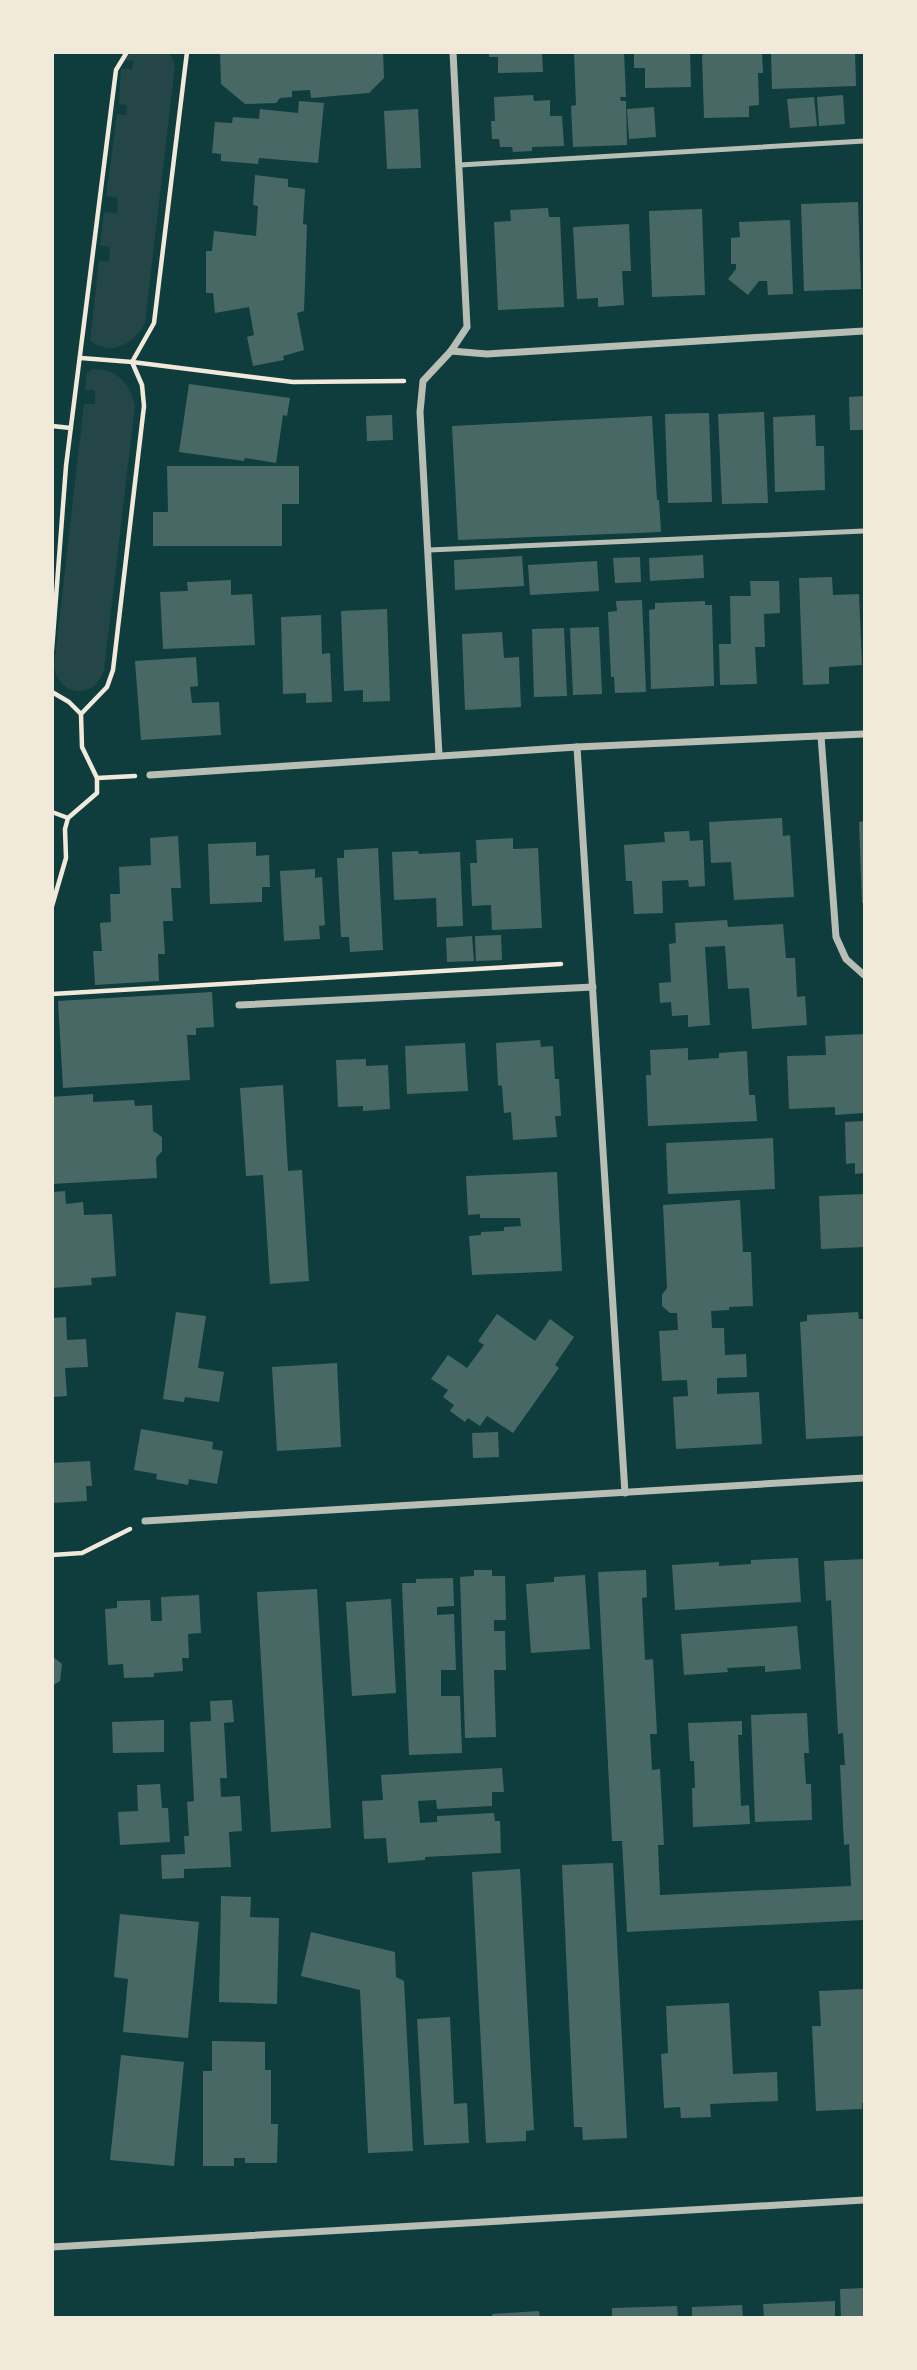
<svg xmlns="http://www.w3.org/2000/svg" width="917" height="2370" font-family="Signika,sans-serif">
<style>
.green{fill:#244646}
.building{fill:#486865}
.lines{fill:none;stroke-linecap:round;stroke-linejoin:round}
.path{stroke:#f1e9da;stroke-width:4.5}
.service{stroke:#b8beb3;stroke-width:5}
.minor{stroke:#b8beb3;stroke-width:7}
</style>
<rect width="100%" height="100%" fill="#0f3d3e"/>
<g class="green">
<path d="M130,53H170L175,65L145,323C133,345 112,356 90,341L99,261L109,262L110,247L100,245L104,212L117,213L118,198L106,196L117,114L126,115L127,105L119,104L121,69H132L133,61L125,60Z"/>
<path d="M93,369C118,369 129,383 135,405L104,670C101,677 98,685 91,688C73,697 56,684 54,666L84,404H95V390H85L87,373Z"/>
</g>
<g class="building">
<polygon points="220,52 383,52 384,78 369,93 311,98 310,90 292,91 292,97 280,98 276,103 245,104 221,84"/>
<polygon points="489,52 542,52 543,72 498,73 498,57 489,57"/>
<polygon points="574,52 624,52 626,97 620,97 621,101 626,101 627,145 573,147 571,106 576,105"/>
<polygon points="634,52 690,52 691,87 645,88 645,68 634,68"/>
<polygon points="707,52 762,52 763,73 758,73 759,105 749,106 749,117 704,118 702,55"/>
<polygon points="771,52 855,52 856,86 772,89"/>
<polygon points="533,95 534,101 550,100 550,116 562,116 564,146 532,147 532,151 513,152 512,147 500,147 499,139 492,139 491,121 495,121 494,97"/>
<polygon points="843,95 845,124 819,126 817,97"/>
<polygon points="814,97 817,126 790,128 787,99"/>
<polygon points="299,101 324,103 318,163 259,158 258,164 221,161 221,154 212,153 215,122 232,123 233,117 259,119 260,109 298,113"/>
<polygon points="654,107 656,137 629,139 627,109"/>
<polygon points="418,109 421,168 387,169 384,111"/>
<polygon points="255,175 288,179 288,187 305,189 303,224 307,225 304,311 297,313 304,350 283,356 284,360 253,366 247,337 254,335 249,307 215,313 213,293 206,293 206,251 212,251 214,231 256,236 258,206 253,205"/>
<polygon points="858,202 861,289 804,291 801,204"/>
<polygon points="548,208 549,217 560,217 564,307 498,310 494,222 511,221 510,210"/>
<polygon points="702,209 705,295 652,297 649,211"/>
<polygon points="790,220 793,294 768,295 767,281 759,281 748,295 728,279 736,269 736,264 731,264 731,238 740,237 739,222"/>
<polygon points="629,224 631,271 622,271 624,305 598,307 598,298 577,299 573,227"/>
<polygon points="189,384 290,398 287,416 283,415 276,463 245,458 244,461 179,452"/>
<polygon points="864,396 864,430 850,430 849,397"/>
<polygon points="764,412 768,503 722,504 718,414"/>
<polygon points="709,413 712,502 668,503 665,414"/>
<polygon points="392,415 393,440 367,441 366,416"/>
<polygon points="815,415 816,446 824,446 825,490 775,492 773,417"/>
<polygon points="652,416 657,500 659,500 661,532 458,540 452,426"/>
<polygon points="167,466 299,466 299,504 282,504 282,546 153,546 153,512 168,512"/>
<polygon points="703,555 704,578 650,581 649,558"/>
<polygon points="522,556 524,586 455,590 454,560"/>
<polygon points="640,557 641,582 615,583 613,558"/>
<polygon points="597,561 599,591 530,595 528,565"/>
<polygon points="832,577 833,595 859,594 862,665 829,667 829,684 803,685 799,578"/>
<polygon points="231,580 231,595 252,594 255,645 163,649 160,592 188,591 187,582"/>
<polygon points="750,581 779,581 780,613 764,614 765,647 755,647 757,684 720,685 719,644 731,644 730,596 751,596"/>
<polygon points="642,600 646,692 615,693 614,677 611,677 608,612 617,611 616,601"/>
<polygon points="705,601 705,605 712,605 714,686 651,689 649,610 655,609 655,603"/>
<polygon points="387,609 390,701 363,702 363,690 344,691 341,611"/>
<polygon points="321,615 322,654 330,653 332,702 306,703 306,693 283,694 281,617"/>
<polygon points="599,627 602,694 573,695 570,628"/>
<polygon points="564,628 567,696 534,697 532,629"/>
<polygon points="502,632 504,658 519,657 521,707 465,710 462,634"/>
<polygon points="196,657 198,686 190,687 192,703 219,702 221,735 141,740 135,661"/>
<polygon points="782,818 783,836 790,835 794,897 734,900 731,862 711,863 709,822"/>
<polygon points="864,821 864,903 862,903 859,822"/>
<polygon points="689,831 690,841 703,840 705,886 689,887 688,880 662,881 663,913 634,914 632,881 626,881 624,845 665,842 664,832"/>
<polygon points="178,836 181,888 171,888 173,921 163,921 165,954 158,954 159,981 95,985 93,951 102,951 100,923 111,922 110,894 120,894 119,867 151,865 150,838"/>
<polygon points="513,838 513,849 538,848 542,928 492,930 491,905 472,906 470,863 477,863 476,840"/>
<polygon points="256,842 256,856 269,855 270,887 262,887 262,902 210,904 208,844"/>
<polygon points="378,848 383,950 350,952 349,937 341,937 337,858 344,858 344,850"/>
<polygon points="418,851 419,854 460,852 463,926 437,927 436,898 394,900 392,852"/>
<polygon points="315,869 315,878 322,877 325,925 319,926 320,939 284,941 280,871"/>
<polygon points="727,920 728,927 783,924 786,958 795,958 797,997 805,996 807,1025 752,1029 749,988 728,989 725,946 705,947 710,1025 688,1027 688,1015 672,1016 671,1002 660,1003 659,983 671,982 669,944 676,943 675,923"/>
<polygon points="501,935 502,960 476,961 475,936"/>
<polygon points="472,936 474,961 447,962 446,938"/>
<polygon points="212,992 214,1027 196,1028 196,1035 187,1035 190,1080 63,1088 58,1001"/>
<polygon points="864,1034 864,1113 835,1115 835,1107 789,1109 787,1056 826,1055 825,1036"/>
<polygon points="540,1040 541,1047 553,1046 555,1079 559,1079 561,1116 555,1116 557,1137 513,1140 511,1112 504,1113 502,1086 498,1085 496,1043"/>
<polygon points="465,1043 468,1091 407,1094 405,1046"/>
<polygon points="688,1048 688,1060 719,1058 719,1053 747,1051 749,1095 755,1095 757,1121 648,1126 646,1075 651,1075 650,1050"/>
<polygon points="366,1059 366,1066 388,1065 390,1109 363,1111 363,1106 338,1107 336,1060"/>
<polygon points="283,1085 288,1171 302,1170 309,1281 270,1284 263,1175 246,1176 240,1088"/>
<polygon points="93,1094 93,1102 134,1100 135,1106 152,1105 153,1131 162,1137 162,1151 156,1158 157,1178 52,1184 52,1097"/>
<polygon points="864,1121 864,1173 855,1174 855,1163 846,1164 845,1122"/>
<polygon points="773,1138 775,1189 668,1194 666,1143"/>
<polygon points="557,1172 562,1271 472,1275 469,1236 481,1235 481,1232 504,1231 504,1227 521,1226 520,1218 480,1218 480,1214 468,1215 466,1176"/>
<polygon points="65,1191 66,1204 83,1202 84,1215 112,1214 116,1276 91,1278 92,1285 52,1288 52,1192"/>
<polygon points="864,1194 864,1247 821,1249 819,1196"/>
<polygon points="740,1200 743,1252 751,1252 753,1306 729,1307 729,1310 711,1311 712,1328 724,1328 725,1355 746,1354 747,1377 717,1378 717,1394 759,1392 762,1444 676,1449 673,1397 688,1396 687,1380 662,1381 659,1331 678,1330 677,1313 670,1313 662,1306 662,1295 667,1288 663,1205"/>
<polygon points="176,1312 206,1316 198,1368 224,1372 219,1402 185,1397 184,1402 163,1399"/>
<polygon points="858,1312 859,1319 864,1319 864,1436 806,1439 800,1322 807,1321 807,1315"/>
<polygon points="497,1314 535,1341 550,1319 574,1337 555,1365 559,1368 513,1433 487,1416 480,1426 468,1418 465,1422 450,1411 454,1405 443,1397 448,1390 431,1379 448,1355 467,1368 484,1345 478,1341"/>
<polygon points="66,1317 67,1340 86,1339 88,1367 65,1368 67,1396 52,1397 52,1318"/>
<polygon points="337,1363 341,1447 277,1451 272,1367"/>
<polygon points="141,1429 213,1442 212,1449 223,1451 217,1484 189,1479 188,1485 156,1479 157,1474 134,1470"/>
<polygon points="498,1432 499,1457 473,1458 472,1433"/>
<polygon points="90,1461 92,1486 86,1486 87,1501 52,1503 52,1463"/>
<polygon points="798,1558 801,1602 675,1610 672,1565 719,1562 719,1566 751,1564 751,1560"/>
<polygon points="864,1559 864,1920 627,1932 622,1841 612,1841 598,1572 646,1570 647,1597 642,1598 645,1660 653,1659 657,1734 650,1734 652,1770 660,1769 664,1845 658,1845 660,1895 851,1886 849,1844 844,1845 840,1765 845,1765 843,1733 838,1734 831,1600 826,1601 824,1561"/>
<polygon points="474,1570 492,1570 492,1576 505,1576 506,1620 494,1620 494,1631 505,1631 506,1670 494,1670 496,1737 465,1738 460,1577 474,1576"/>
<polygon points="585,1575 590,1649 531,1653 526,1584 554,1582 554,1577"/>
<polygon points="453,1578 454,1606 437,1607 437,1615 454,1614 456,1670 441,1670 441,1696 460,1696 462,1753 409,1755 402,1583 416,1583 416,1579"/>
<polygon points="317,1589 331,1828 271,1832 257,1592"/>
<polygon points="199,1595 201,1633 188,1634 189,1658 182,1658 183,1671 154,1673 154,1677 124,1678 123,1664 108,1665 105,1609 117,1608 117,1601 150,1600 151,1621 162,1621 161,1597"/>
<polygon points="391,1599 396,1693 352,1696 346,1602"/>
<polygon points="797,1626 801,1669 765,1672 765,1666 727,1668 728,1672 684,1675 681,1634"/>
<polygon points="52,1656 62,1664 60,1681 52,1686"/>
<polygon points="232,1700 234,1722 224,1723 227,1778 220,1778 221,1797 240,1796 242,1831 229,1832 231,1867 184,1869 184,1878 162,1879 161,1855 185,1854 184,1836 189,1836 187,1802 194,1801 190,1722 211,1721 210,1701"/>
<polygon points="807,1713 809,1753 804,1753 806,1784 811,1784 812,1820 755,1822 751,1715"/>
<polygon points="164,1720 164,1752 113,1753 112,1722"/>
<polygon points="742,1721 742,1735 738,1735 741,1806 749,1805 750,1824 693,1827 692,1788 695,1788 694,1761 690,1761 688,1723"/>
<polygon points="502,1768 504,1792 492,1792 492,1806 437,1809 436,1800 418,1801 420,1823 437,1822 437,1816 494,1813 495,1821 500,1821 501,1853 425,1857 425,1860 388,1863 386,1838 364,1839 362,1801 383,1800 381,1775"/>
<polygon points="160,1784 162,1808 168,1808 170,1842 120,1845 118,1812 138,1811 137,1785"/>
<polygon points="613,1863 627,2138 583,2140 582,2127 574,2127 562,1865"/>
<polygon points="520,1869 534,2130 526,2131 526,2141 486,2143 472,1872"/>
<polygon points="221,1896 251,1897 250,1917 279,1918 277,2004 219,2002"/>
<polygon points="120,1914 199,1922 188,2038 123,2032 128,1979 114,1977"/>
<polygon points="311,1932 395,1952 396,1977 404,1981 413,2151 368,2153 360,1990 301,1976"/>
<polygon points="864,1989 864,2103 862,2103 862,2109 816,2111 812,2026 821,2026 819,1991"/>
<polygon points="729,2003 733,2074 777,2072 778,2101 710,2104 711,2117 681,2118 680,2107 664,2108 661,2054 668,2053 666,2006"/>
<polygon points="450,2017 454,2104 467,2103 469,2143 424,2145 417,2019"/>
<polygon points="212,2041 265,2042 265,2070 271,2070 271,2124 278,2124 277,2163 245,2163 245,2158 234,2158 234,2166 203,2166 203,2071 212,2071"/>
<polygon points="121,2055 184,2062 174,2166 110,2160"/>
<polygon points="864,2288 864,2318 841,2318 840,2289"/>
<polygon points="835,2301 835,2318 764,2318 763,2304"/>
<polygon points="742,2305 743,2318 692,2318 692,2307"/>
<polygon points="677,2306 678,2318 612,2318 612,2308"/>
<polygon points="539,2311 540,2318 493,2318 492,2314"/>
</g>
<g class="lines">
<g class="path">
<polyline points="81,358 132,362 293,382 404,381"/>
<polyline points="52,426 71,428"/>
<polyline points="52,650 66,466 116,70 127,52"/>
<polyline points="52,692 69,702 81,714"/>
<polyline points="97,778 135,776"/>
<polyline points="52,812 68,818"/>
<polyline points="52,906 66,858 65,829 68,818 97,793 97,778 82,747 81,714 107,687 113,670 144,406 142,385 132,362 154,323 187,52"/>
<polyline points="52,994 561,964"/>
<polyline points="52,1555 82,1553 130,1529"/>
</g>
<g class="service">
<polyline points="460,165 864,141"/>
<polyline points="429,550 864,531"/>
</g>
<g class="minor">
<polyline points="451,351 487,354 864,331"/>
<polyline points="821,736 836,937 846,959 864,975"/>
<polyline points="577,747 625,1493"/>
<polyline points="439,755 420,412 423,381 451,351 467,327 453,52"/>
<polyline points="150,775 577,747 864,734"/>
<polyline points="239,1005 593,987"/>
<polyline points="145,1521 864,1478"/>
<polyline points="52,2247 864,2200"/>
</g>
</g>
<rect width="917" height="2370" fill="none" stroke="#f1e9da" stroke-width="108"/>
</svg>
